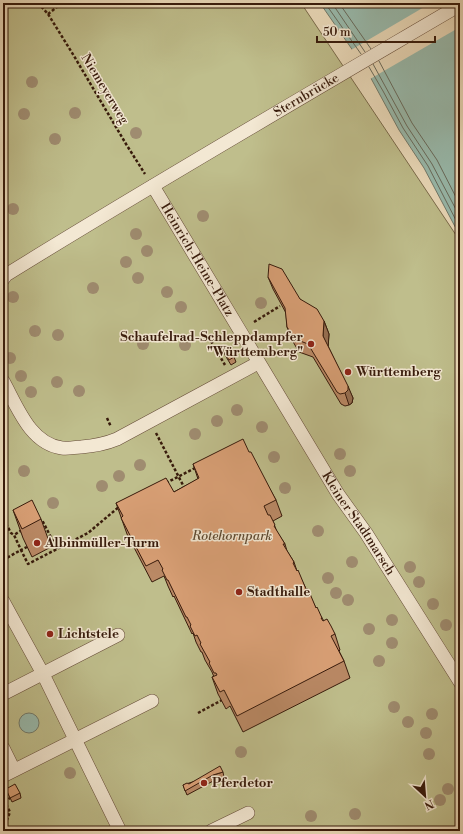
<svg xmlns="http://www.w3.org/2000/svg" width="463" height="834" font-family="'Libre Bodoni',serif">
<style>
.green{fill:#bfbe8c;stroke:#7b6c4c}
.water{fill:#99bcaf;stroke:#727b6d}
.pier{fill:#ecdcbc}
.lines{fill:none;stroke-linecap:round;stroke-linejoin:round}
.shore{stroke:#686b5d;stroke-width:1}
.street-casing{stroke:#644a37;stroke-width:14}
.path{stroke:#371a0b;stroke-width:2.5;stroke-dasharray:3 2;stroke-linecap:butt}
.street{stroke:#f3e8d3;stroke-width:13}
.tree{fill:#9f8c70}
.wall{fill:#ba8965;stroke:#371a0b}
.shaded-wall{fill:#976f52;stroke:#371a0b}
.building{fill:#d89f75;stroke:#371a0b}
.poi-dot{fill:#8f2418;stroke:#f3e8d3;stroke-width:1.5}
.labels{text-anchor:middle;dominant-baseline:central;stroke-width:3;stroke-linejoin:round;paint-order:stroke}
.street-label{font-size:13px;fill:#371a0b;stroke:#f3e8d3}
.poi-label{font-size:13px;font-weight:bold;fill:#371a0b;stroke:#f3e8d3;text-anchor:start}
.park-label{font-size:13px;font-style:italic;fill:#604b32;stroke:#f3e8d3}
</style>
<rect width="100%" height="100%" fill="#ecdcbc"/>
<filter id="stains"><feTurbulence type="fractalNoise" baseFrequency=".005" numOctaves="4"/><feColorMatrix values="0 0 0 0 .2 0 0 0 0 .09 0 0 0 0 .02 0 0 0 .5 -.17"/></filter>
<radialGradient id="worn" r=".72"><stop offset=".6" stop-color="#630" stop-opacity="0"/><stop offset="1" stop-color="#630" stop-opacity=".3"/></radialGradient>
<polygon class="green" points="3,3 301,3 460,241 460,831 3,831"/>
<g class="water">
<polygon points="320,3 460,3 460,236 424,168 399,130 367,71"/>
<circle cx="29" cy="723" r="10"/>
</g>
<polygon class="pier" points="431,3 460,3 460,27 370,79 351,50"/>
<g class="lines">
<g class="shore">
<polyline points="325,3 361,54"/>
<polyline points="332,3 365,52"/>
<polyline points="339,3 371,49"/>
<polyline points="379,61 412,123 437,160 460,205"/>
<polyline points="373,64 407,126 432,164 460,217"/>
<polyline points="369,67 383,91 403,128 428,166 460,228"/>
</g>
<defs>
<g id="street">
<path id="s1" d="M153,186L338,494L366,533L460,682"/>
<path id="s2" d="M3,279L6,275C156,182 308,94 460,5"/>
<path d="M3,381C17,406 30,444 62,448C68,449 75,447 81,447C94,446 105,444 117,439L258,363"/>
<polyline points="3,601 43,674 120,831"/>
<polyline points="3,694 118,635"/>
<polyline points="3,748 14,770"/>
<polyline points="3,776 152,701"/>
<polyline points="211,831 248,813"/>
</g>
</defs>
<use href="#street" class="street-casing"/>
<g class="path">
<polyline points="38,3 48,14 74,56 126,144 145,174"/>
<polyline points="48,14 62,3"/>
<polyline points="254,322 280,306"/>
<polyline points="211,341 225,365"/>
<polyline points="107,418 111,427"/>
<polyline points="156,433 185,489"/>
<polyline points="166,483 197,467"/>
<polyline points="3,520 4,520 11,533 14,535"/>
<polyline points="39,522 42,520 57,549"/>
<polyline points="22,530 14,535 21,550 27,547"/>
<polyline points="3,560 21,550 28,564 88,533 120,506"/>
<polyline points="198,713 222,700"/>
<polyline points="3,830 10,812 5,802 11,797"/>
</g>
<use href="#street" class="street"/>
</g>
<g class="tree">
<circle cx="32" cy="82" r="6"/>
<circle cx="75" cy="113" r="6"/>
<circle cx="24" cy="114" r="6"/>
<circle cx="136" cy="133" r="6"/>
<circle cx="55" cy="139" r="6"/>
<circle cx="13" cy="209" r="6"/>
<circle cx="203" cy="216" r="6"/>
<circle cx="136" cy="234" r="6"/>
<circle cx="147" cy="251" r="6"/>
<circle cx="126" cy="262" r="6"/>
<circle cx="138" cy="278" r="6"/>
<circle cx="93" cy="288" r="6"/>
<circle cx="167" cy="292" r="6"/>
<circle cx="13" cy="297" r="6"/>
<circle cx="261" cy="303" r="6"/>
<circle cx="181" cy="307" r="6"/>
<circle cx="35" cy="331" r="6"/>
<circle cx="58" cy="335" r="6"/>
<circle cx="143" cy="344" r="6"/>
<circle cx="185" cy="345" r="6"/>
<circle cx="10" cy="358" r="6"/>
<circle cx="21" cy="376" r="6"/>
<circle cx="57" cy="382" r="6"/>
<circle cx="79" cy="391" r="6"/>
<circle cx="31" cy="392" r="6"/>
<circle cx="237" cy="410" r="6"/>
<circle cx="217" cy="421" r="6"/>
<circle cx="262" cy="427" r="6"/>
<circle cx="195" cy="434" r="6"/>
<circle cx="340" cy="454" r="6"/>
<circle cx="274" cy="457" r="6"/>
<circle cx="140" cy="465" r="6"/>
<circle cx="24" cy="471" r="6"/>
<circle cx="350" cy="471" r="6"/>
<circle cx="119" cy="476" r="6"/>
<circle cx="102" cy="486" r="6"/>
<circle cx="285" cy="488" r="6"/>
<circle cx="53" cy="503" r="6"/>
<circle cx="318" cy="531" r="6"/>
<circle cx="352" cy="562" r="6"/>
<circle cx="410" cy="567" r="6"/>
<circle cx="328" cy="578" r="6"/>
<circle cx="419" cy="582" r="6"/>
<circle cx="336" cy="593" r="6"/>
<circle cx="348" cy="600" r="6"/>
<circle cx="433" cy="604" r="6"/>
<circle cx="392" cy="620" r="6"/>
<circle cx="446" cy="625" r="6"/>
<circle cx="369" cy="629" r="6"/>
<circle cx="392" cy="643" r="6"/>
<circle cx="379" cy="661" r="6"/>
<circle cx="394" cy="707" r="6"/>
<circle cx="432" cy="714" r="6"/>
<circle cx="408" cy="722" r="6"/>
<circle cx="426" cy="733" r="6"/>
<circle cx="241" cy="752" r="6"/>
<circle cx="429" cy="754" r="6"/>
<circle cx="70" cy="773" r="6"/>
<circle cx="448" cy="789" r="6"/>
<circle cx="440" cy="800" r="6"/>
<circle cx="355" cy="814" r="6"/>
<circle cx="311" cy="816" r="6"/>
</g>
<g class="wall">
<polygon points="268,277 300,299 324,321 329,334 328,346 353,398 352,403 349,405 345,406 341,404 313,357 299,352 292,340 287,327 286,313 273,289"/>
<polygon points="223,350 234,357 236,362 231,365 225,355"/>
<polygon points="249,452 276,500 282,516 273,521 277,532 285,544 287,551 294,562 297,571 316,608 322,618 324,621 335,634 340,650 339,651 344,661 350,678 243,732 230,706 226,709 218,694 212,677 214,677 212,672 205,660 202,652 201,652 196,642 193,633 192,634 174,596 173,597 168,586 164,576 152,582 127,534 116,503 174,492 198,479 193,464"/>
<polygon points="13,510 41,519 51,547 32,557 23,538"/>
<polygon points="3,520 6,527 3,528"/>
<polygon points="223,772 224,777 215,780 187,795 183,785"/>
<polygon points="6,789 20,793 21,798 12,802"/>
</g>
<g class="shaded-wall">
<polygon points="324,321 329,334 328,349 323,336"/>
<polygon points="348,386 353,398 352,403 349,405 345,393"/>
</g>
<g class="building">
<polygon points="269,264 282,269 300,299 317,309 324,321 323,336 348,386 348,390 345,393 340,394 337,392 308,344 295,339 287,327 285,308 268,277"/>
<polygon points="229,347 234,357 229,360 223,350"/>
<polygon points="243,439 249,452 251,452 276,500 264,506 268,515 270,515 275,525 274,526 285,544 283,544 294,562 293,563 297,571 298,570 306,589 308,589 316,608 317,607 322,618 321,618 323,621 327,619 331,626 335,634 331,636 344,661 237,716 224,690 220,692 212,677 217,675 216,673 214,673 209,663 210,662 200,644 201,643 197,635 195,636 190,626 191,625 187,617 186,617 168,580 167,580 162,570 163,569 158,560 146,566 121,518 123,516 116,503 166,478 174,492 199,478 193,464"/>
<polygon points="32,500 41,519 22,529 13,510"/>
<polygon points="220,766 223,772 213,775 185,791 183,785 187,783 189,784"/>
<polygon points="15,784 20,793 10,798 6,789"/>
</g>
<g class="poi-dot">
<circle cx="311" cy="344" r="4"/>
<circle cx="348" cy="372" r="4"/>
<circle cx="37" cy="543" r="4"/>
<circle cx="239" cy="592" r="4"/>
<circle cx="50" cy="634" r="4"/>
<circle cx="204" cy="783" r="4"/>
</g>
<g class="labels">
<g class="street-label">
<text transform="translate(105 89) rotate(59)">Niemeyerweg</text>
<text stroke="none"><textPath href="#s2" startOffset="355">Sternbrücke</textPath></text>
<text stroke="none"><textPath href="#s1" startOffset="86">Heinrich-Heine-Platz</textPath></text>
<text stroke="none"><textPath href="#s1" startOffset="395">Kleiner Stadtmarsch</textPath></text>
</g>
<g class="poi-label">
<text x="303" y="337" text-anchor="end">Schaufelrad-Schleppdampfer<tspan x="303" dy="15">"Württemberg"</tspan></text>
<text x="356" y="372">Württemberg</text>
<text x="45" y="543">Albinmüller-Turm</text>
<text x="247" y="592">Stadthalle</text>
<text x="58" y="634">Lichtstele</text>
<text x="212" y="783">Pferdetor</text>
</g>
<g class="park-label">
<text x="232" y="536">Rotehornpark</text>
</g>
</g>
<rect width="463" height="834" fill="none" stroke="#ecdcbc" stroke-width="16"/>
<rect x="4" y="4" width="455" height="826" fill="none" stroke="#371a0b" stroke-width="2"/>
<rect x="8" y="8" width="447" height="818" fill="none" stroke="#371a0b"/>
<g transform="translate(425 796) rotate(154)" stroke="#f3e8d3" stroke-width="3" paint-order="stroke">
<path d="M0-3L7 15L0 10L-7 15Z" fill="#371a0b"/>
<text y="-6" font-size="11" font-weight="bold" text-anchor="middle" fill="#371a0b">N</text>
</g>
<path d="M317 36v6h118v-6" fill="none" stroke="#371a0b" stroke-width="2"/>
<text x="323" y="36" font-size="12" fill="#371a0b" stroke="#f3e8d3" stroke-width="3" paint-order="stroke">50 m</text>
<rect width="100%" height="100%" filter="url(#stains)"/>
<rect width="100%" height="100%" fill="url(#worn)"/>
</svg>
